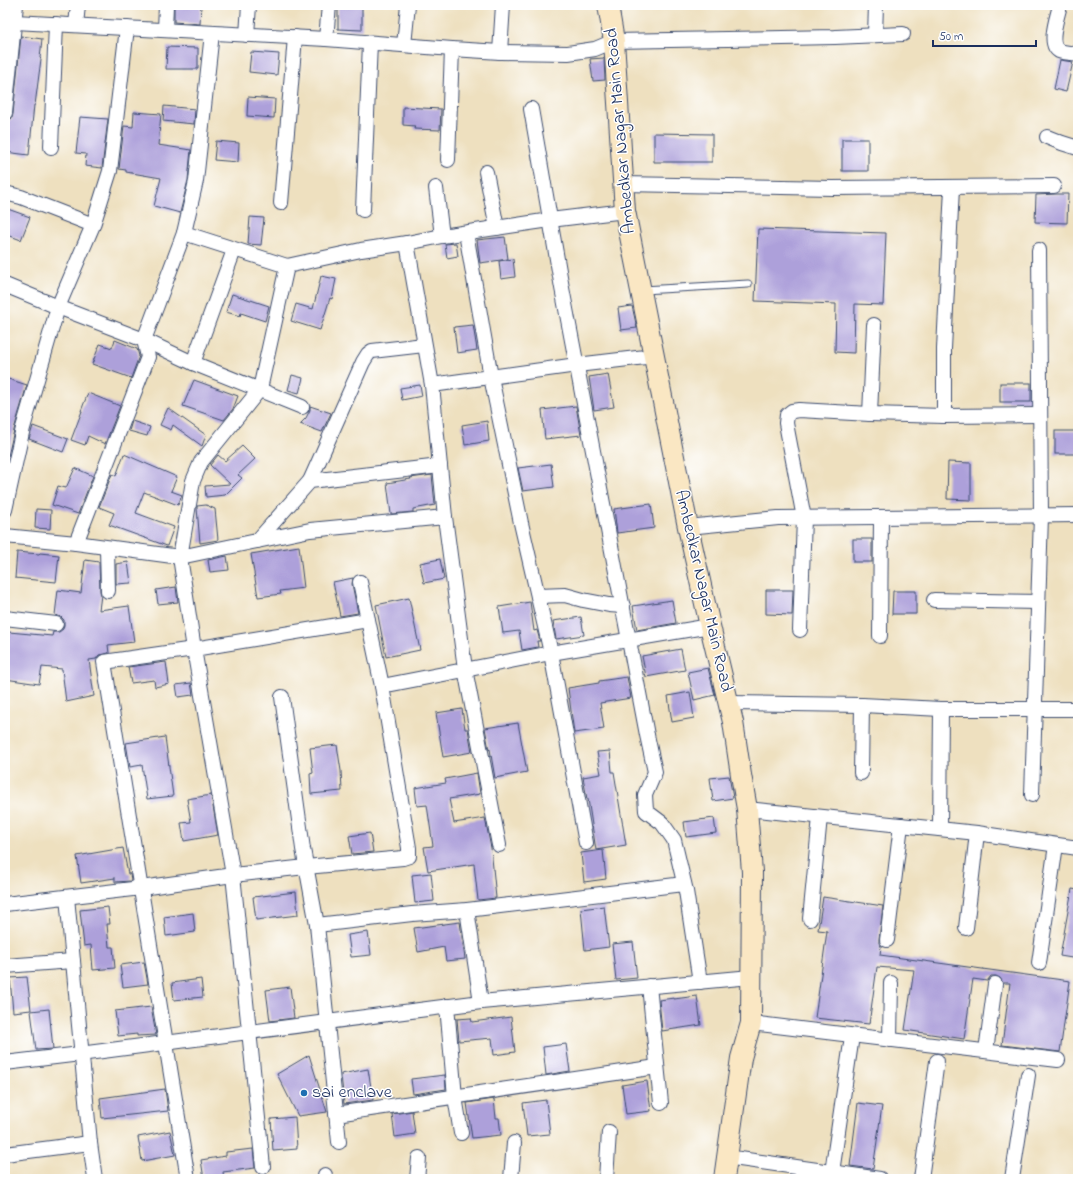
<svg xmlns="http://www.w3.org/2000/svg" width="1083" height="1184" font-family="'Indie Flower',sans-serif">
<style>
.building{fill:#ada0da}
.lines{fill:none;stroke-linecap:round;stroke-linejoin:round}
.lane-casing{stroke:#3b4a6d;stroke-width:9}
.street-casing{stroke:#3b4a6d;stroke-width:16}
.secondary-casing{stroke:#3b4a6d;stroke-width:22}
.lane{stroke:#fff;stroke-width:7}
.street{stroke:#fff;stroke-width:14}
.secondary{stroke:#fae7c3;stroke-width:20}
.poi-dot{fill:#1f6fb2;stroke:#fff;stroke-width:1.5}
.labels{text-anchor:middle;dominant-baseline:central;stroke-width:3;stroke-linejoin:round;paint-order:stroke}
.street-label{font-size:18px;fill:#1b2f5e;stroke:#fff}
.poi-label{font-size:18px;fill:#1b2f5e;stroke:#fff;text-anchor:start}
</style>
<rect width="100%" height="100%" fill="#fff"/>
<filter id="ink" filterUnits="userSpaceOnUse"><feTurbulence type="fractalNoise" baseFrequency=".025" numOctaves="2"/><feDisplacementMap in="SourceGraphic" scale="8" xChannelSelector="R" yChannelSelector="G"/><feConvolveMatrix kernelMatrix="1 2 1 2 8 2 1 2 1" color-interpolation-filters="sRGB"/></filter>
<filter id="wash" filterUnits="userSpaceOnUse"><feTurbulence type="fractalNoise" baseFrequency=".012" numOctaves="4" result="noise"/><feDisplacementMap in="SourceGraphic" scale="16" xChannelSelector="R" yChannelSelector="G"/><feGaussianBlur stdDeviation="0.9" result="paint"/><feColorMatrix in="noise" values="0 0 0 0 0 0 0 0 0 0 0 0 0 0 0 0 0 1.4 0 .05"/><feComposite in="paint" operator="in"/></filter>
<g filter="url(#wash)">
<rect width="100%" height="100%" fill="#eee0bf"/>
<g id="blocks">
<g class="building">
<polygon points="174,5 201,5 200,24 174,22"/>
<polygon points="338,5 362,5 362,30 338,29"/>
<polygon points="21,36 42,39 40,58 41,59 35,105 34,105 29,155 5,152 8,121 12,118 13,114"/>
<polygon points="167,47 198,48 198,69 166,69"/>
<polygon points="251,52 279,54 277,75 249,72"/>
<polygon points="604,58 605,80 593,81 590,59"/>
<polygon points="1060,60 1073,62 1066,92 1054,89"/>
<polygon points="248,97 275,99 274,118 247,116"/>
<polygon points="164,106 195,109 194,124 163,121"/>
<polygon points="403,107 441,109 440,130 414,129 415,126 403,125"/>
<polygon points="134,112 161,114 158,145 191,150 188,180 180,213 154,206 161,178 126,172 126,170 119,169 124,126 133,127"/>
<polygon points="80,117 108,119 102,168 85,166 86,154 76,153"/>
<polygon points="654,133 712,134 712,162 654,162"/>
<rect x="842" y="139" width="26" height="32"/>
<polygon points="216,141 239,143 238,162 214,160"/>
<polygon points="1056,194 1068,194 1067,223 1035,222 1036,195"/>
<polygon points="5,208 30,217 21,240 5,234"/>
<polygon points="250,217 264,218 261,245 248,244"/>
<polygon points="758,229 886,233 883,305 855,304 854,353 835,352 836,304 755,301"/>
<polygon points="505,237 508,259 480,263 477,240"/>
<polygon points="456,243 458,256 447,258 445,244"/>
<polygon points="513,259 515,277 501,279 499,261"/>
<polygon points="321,276 336,279 332,299 330,298 320,330 291,321 296,304 313,309"/>
<polygon points="232,294 269,306 265,321 241,313 240,316 226,312"/>
<polygon points="632,306 637,328 621,330 618,308"/>
<polygon points="473,325 477,350 457,353 454,327"/>
<polygon points="115,340 137,349 139,356 131,378 92,364 100,344 112,348"/>
<polygon points="608,374 614,407 594,410 589,377"/>
<polygon points="292,375 303,378 299,393 288,390"/>
<polygon points="5,378 27,385 15,426 8,456 5,455"/>
<polygon points="194,380 238,396 233,409 224,420 183,406"/>
<rect x="1000" y="383" width="31" height="19"/>
<polygon points="420,385 422,396 402,400 400,388"/>
<polygon points="88,393 120,406 105,444 88,436 85,445 71,440 82,411 81,411"/>
<polygon points="310,406 331,413 322,432 300,424 306,418 310,410"/>
<polygon points="576,406 581,435 545,439 542,410"/>
<polygon points="168,408 206,435 202,446 173,425 171,430 160,425"/>
<polygon points="132,421 150,427 147,436 129,431"/>
<polygon points="487,421 489,441 465,445 462,425"/>
<polygon points="33,426 68,439 63,452 29,439"/>
<rect x="1055" y="431" width="23" height="23"/>
<polygon points="242,446 255,459 238,475 242,478 225,495 206,497 205,486 230,484 210,465 218,455 225,461"/>
<polygon points="124,454 177,477 171,491 182,495 178,505 144,492 136,513 174,527 167,546 109,525 114,513 99,507 112,474 116,476"/>
<polygon points="948,462 971,463 971,500 947,499"/>
<polygon points="551,464 554,487 523,491 518,468"/>
<polygon points="75,468 93,476 78,514 52,505 58,486 66,488"/>
<polygon points="432,475 435,505 413,509 413,512 391,514 387,483 411,479 410,478"/>
<polygon points="651,504 654,528 617,533 614,509"/>
<polygon points="206,505 215,509 218,540 200,543 197,508 197,506"/>
<polygon points="36,509 51,510 50,529 35,528"/>
<rect x="853" y="539" width="19" height="23"/>
<polygon points="299,546 304,588 280,591 281,594 258,597 251,554"/>
<polygon points="17,552 39,554 40,553 59,555 56,582 15,578"/>
<polygon points="227,556 229,570 210,572 208,560"/>
<polygon points="440,559 444,579 424,583 420,563"/>
<polygon points="85,560 99,562 100,591 101,595 99,610 129,606 134,642 108,645 109,653 99,655 96,659 89,660 94,696 66,702 62,669 42,667 39,684 5,679 7,661 5,661 9,632 52,636 53,632 59,632 63,629 64,625 64,620 61,617 55,615 58,590 81,593"/>
<polygon points="128,562 131,583 116,584 116,564"/>
<polygon points="353,578 352,584 358,613 340,616 333,582"/>
<polygon points="176,587 178,602 158,604 156,590"/>
<polygon points="766,590 793,590 792,615 766,614"/>
<polygon points="893,591 916,591 916,614 892,614"/>
<polygon points="409,598 420,650 386,657 376,605"/>
<polygon points="672,600 676,623 637,630 633,606"/>
<polygon points="530,602 534,631 537,630 540,641 537,641 538,647 522,650 519,631 503,633 499,607"/>
<polygon points="581,617 584,635 556,639 553,621"/>
<polygon points="681,649 685,670 646,677 642,656"/>
<polygon points="166,662 169,684 155,687 154,680 131,683 128,667"/>
<polygon points="708,668 715,695 694,700 688,672"/>
<polygon points="627,677 631,698 600,703 604,729 574,733 568,688 599,683 599,681"/>
<polygon points="191,683 193,695 178,697 176,685"/>
<polygon points="690,692 694,718 672,722 668,696"/>
<polygon points="462,709 465,729 468,729 472,752 443,757 436,713"/>
<polygon points="518,723 527,772 495,778 490,749 489,750 485,728"/>
<polygon points="165,737 173,796 147,799 142,765 130,767 126,743"/>
<polygon points="337,745 341,771 342,791 311,794 310,774 313,773 310,748"/>
<polygon points="610,751 612,772 614,772 626,845 596,850 588,799 587,799 583,777 601,774 597,752"/>
<polygon points="477,773 480,794 449,799 454,823 485,818 491,848 496,898 478,900 474,864 428,871 424,847 433,846 427,805 417,806 415,788 446,783 445,779"/>
<polygon points="729,776 733,798 713,801 710,778"/>
<polygon points="211,795 218,835 184,841 181,823 191,822 187,799"/>
<polygon points="714,818 716,833 686,837 684,822"/>
<polygon points="370,833 373,852 352,854 349,836"/>
<polygon points="123,848 128,874 130,874 131,881 115,882 115,878 81,883 77,856"/>
<polygon points="603,850 606,879 584,882 581,853"/>
<polygon points="431,873 434,901 415,903 412,875"/>
<polygon points="1072,889 1078,890 1078,959 1060,956"/>
<polygon points="296,892 298,915 256,920 253,897"/>
<polygon points="823,897 883,906 879,939 879,943 881,946 880,955 1070,981 1060,1052 1002,1045 1010,983 1003,983 1000,978 996,976 991,976 987,981 973,979 964,1039 905,1030 914,970 877,967 869,1024 815,1018 827,931 818,930"/>
<polygon points="604,906 609,947 585,950 581,909"/>
<polygon points="108,907 110,924 107,924 109,947 113,947 115,968 93,970 91,945 84,946 80,910"/>
<polygon points="193,913 195,932 166,936 164,917"/>
<polygon points="460,922 465,959 446,961 444,947 418,952 414,928"/>
<polygon points="368,932 371,955 351,957 348,935"/>
<polygon points="633,942 637,978 616,980 612,944"/>
<polygon points="144,962 148,984 123,987 120,965"/>
<polygon points="27,977 31,1010 13,1012 10,978"/>
<polygon points="201,979 203,997 174,1000 172,983"/>
<polygon points="290,987 294,1018 270,1021 266,990"/>
<polygon points="697,996 701,1025 662,1031 659,1000 674,998 674,999"/>
<polygon points="151,1007 156,1035 137,1036 137,1034 118,1036 115,1011"/>
<polygon points="49,1009 53,1049 36,1050 31,1011"/>
<polygon points="511,1017 515,1052 494,1055 492,1038 459,1041 457,1019 471,1018 472,1022"/>
<polygon points="566,1044 570,1071 546,1075 543,1047"/>
<polygon points="309,1055 327,1112 298,1116 277,1074"/>
<polygon points="368,1069 373,1100 344,1104 341,1074"/>
<polygon points="445,1075 446,1089 413,1094 411,1079"/>
<polygon points="647,1081 651,1111 626,1114 622,1085"/>
<polygon points="165,1089 168,1111 102,1118 100,1098"/>
<polygon points="494,1099 496,1118 499,1118 501,1135 472,1138 467,1103"/>
<polygon points="546,1100 550,1134 527,1136 523,1103"/>
<polygon points="858,1103 882,1106 873,1169 850,1166"/>
<polygon points="412,1111 415,1134 395,1137 392,1114"/>
<polygon points="295,1117 297,1149 273,1151 271,1119"/>
<polygon points="170,1131 175,1155 142,1161 138,1137"/>
<polygon points="253,1149 255,1168 223,1172 224,1179 204,1179 201,1160 226,1156 226,1152"/>
</g>
</g>
</g>
<g filter="url(#ink)">
<use href="#blocks" fill-opacity="0" stroke="#3b4a6d" stroke-width="1"/>
<g class="lines">
<defs>
<polyline id="lane" points="643,290 748,284"/>
<g id="street">
<path d="M1060,5C1058,15 1047,44 1059,51C1064,53 1073,53 1078,54"/>
<polyline points="15,22 326,39 452,49 500,52 568,53 595,49 614,41 835,37 903,34"/>
<polyline points="76,25 78,5"/>
<polyline points="165,30 166,5"/>
<polyline points="247,35 249,5"/>
<polyline points="875,35 876,5"/>
<polyline points="326,39 329,5"/>
<polyline points="404,45 408,5"/>
<polyline points="500,52 503,5"/>
<polyline points="531,109 562,288 647,735 655,772 645,795 646,811 662,823 674,840 686,891 700,982"/>
<polyline points="5,113 16,5"/>
<polyline points="1047,137 1062,143 1078,148"/>
<polyline points="51,147 56,24"/>
<polyline points="448,160 452,49"/>
<polyline points="486,172 497,228"/>
<polyline points="623,184 832,188 1054,186"/>
<polyline points="436,188 442,236"/>
<polyline points="5,193 21,197 93,225"/>
<polyline points="281,203 295,37"/>
<polyline points="363,210 370,43"/>
<polyline points="184,233 287,266 361,250 407,243 442,236 550,220 625,211"/>
<polyline points="466,233 491,377 521,523 551,653 586,843"/>
<polyline points="407,243 432,385 445,517 465,669 499,845"/>
<polyline points="5,285 58,307 144,340 193,363 302,407"/>
<polyline points="193,363 234,250"/>
<polyline points="432,385 577,365 654,356"/>
<polyline points="870,414 874,325"/>
<polyline points="944,416 944,349 952,188"/>
<polyline points="310,481 363,362 368,354 372,351 424,345"/>
<polyline points="5,510 23,428 58,307 93,225 110,171 127,28"/>
<polyline points="688,527 778,518 1078,515"/>
<polyline points="5,536 76,543 180,557 310,530 445,517"/>
<polyline points="257,541 310,481 440,466"/>
<polyline points="76,543 148,357 144,340 184,233 196,181 212,33"/>
<polyline points="107,548 108,591"/>
<polyline points="538,596 565,595 583,600 609,605 623,606"/>
<polyline points="934,600 1038,602"/>
<polyline points="5,618 56,624"/>
<polyline points="800,630 804,518 788,434 786,423 787,415 792,411 799,410 870,414 944,416 1040,415"/>
<polyline points="880,636 881,517"/>
<polyline points="382,686 551,653 710,626"/>
<polyline points="282,697 303,849 317,925 339,1142"/>
<polyline points="728,703 862,705 941,709 1078,709"/>
<polyline points="861,773 862,705"/>
<polyline points="1032,795 1041,516 1039,250"/>
<polyline points="747,809 977,833 1078,848"/>
<polyline points="940,829 941,709"/>
<polyline points="5,904 141,888 233,875 306,867 403,858 409,856 409,848 382,686 360,582"/>
<polyline points="467,910 481,1002"/>
<polyline points="810,919 820,817"/>
<polyline points="317,925 412,914 467,910 684,884"/>
<polyline points="966,928 977,833"/>
<polyline points="887,940 901,825"/>
<polyline points="1039,963 1056,845"/>
<polyline points="5,966 73,961"/>
<polyline points="649,986 661,1103"/>
<polyline points="447,1006 455,1097 461,1133"/>
<polyline points="751,1023 1058,1060"/>
<polyline points="890,1040 891,983"/>
<polyline points="986,1051 995,984"/>
<polyline points="5,1063 72,1055 481,1002 751,977"/>
<polyline points="336,1114 657,1067"/>
<polyline points="90,1143 95,1179"/>
<polyline points="5,1154 90,1143 67,897"/>
<polyline points="726,1157 880,1179"/>
<polyline points="263,1167 233,875 194,649 180,557 193,481 201,462 260,389 287,266"/>
<polyline points="188,1179 104,662 194,649 368,620"/>
<polyline points="325,1179 325,1175"/>
<polyline points="417,1179 419,1158"/>
<polyline points="511,1179 514,1143"/>
<polyline points="606,1179 609,1132"/>
<polyline points="831,1179 851,1043"/>
<polyline points="921,1179 937,1061"/>
<polyline points="1012,1179 1028,1075"/>
</g>
<polyline id="secondary" points="608,5 614,41 625,211 688,527 710,626 733,722 741,775 747,809 752,872 751,1023 741,1058 724,1179"/>
</defs>
<use href="#lane" class="lane-casing"/>
<use href="#street" class="street-casing"/>
<use href="#secondary" class="secondary-casing"/>
<use href="#lane" class="lane"/>
<use href="#street" class="street"/>
<use href="#secondary" class="secondary"/>
</g>
</g>
<circle class="poi-dot" cx="304" cy="1093" r="4"/>
<g class="labels">
<g class="street-label">
<text transform="translate(621 131) rotate(-95)">Ambedkar Nagar Main Road</text>
<text transform="translate(703 591) rotate(77)">Ambedkar Nagar Main Road</text>
</g>
<g class="poi-label">
<text x="312" y="1093">sai enclave</text>
</g>
</g>
<rect width="1083" height="1184" fill="none" stroke="#fff" stroke-width="20"/>
<path d="M933 40v6h103v-6" fill="none" stroke="#1b2f5e" stroke-width="2"/>
<text x="939" y="40" font-size="12" fill="#1b2f5e" stroke="#ffffff" stroke-width="3" paint-order="stroke">50 m</text>
</svg>
